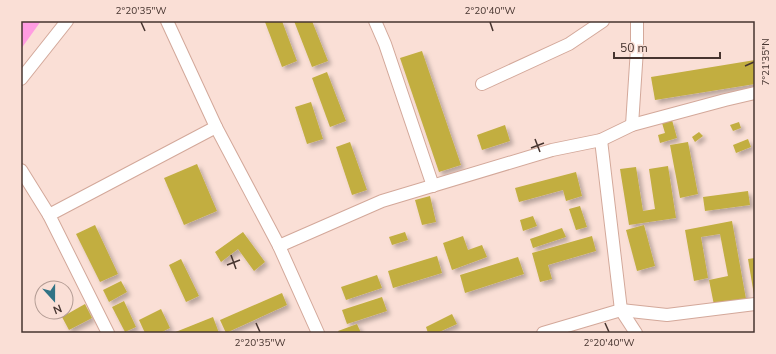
<svg xmlns="http://www.w3.org/2000/svg" width="776" height="354" font-family="'Nunito Sans',sans-serif">
<style>
.green{fill:#ff9ce1}
.building{fill:#c2ae40;filter:url(#shadow)}
.lines{fill:none;stroke-linecap:round;stroke-linejoin:round}
.minor-casing{stroke:#d3a89a;stroke-width:14}
.minor{stroke:#fff;stroke-width:12}
.ticks{fill:none;stroke:#46342f;stroke-width:1.5}
.neatline{fill:none;stroke:#46342f;stroke-width:1.5}
.ticks-label{font-size:10px;text-anchor:middle;fill:#46342f}
</style>
<defs>
<filter id="shadow"><feDropShadow dx="3.5" dy="3.5" stdDeviation="2" flood-color="#0004"/></filter>
</defs>
<rect width="100%" height="100%" fill="#fadfd6"/>
<polygon class="green" points="21,21 41,21 21,49"/>
<g class="building">
<polygon points="268,21 282,21 297,61 282,67 265,22"/>
<polygon points="294,21 312,21 328,61 312,67"/>
<polygon points="422,51 461,165 439,172 400,58"/>
<polygon points="755,60 755,84 655,100 651,77"/>
<polygon points="327,72 346,121 330,127 312,78"/>
<polygon points="311,102 323,139 307,144 295,107"/>
<polygon points="672,120 677,138 660,143 658,135 665,133 662,123"/>
<polygon points="739,122 741,128 733,131 730,125"/>
<polygon points="505,125 510,141 482,150 477,135"/>
<polygon points="699,132 703,136 695,142 692,137"/>
<polygon points="748,139 751,147 736,153 733,145"/>
<polygon points="350,142 367,190 352,195 336,147"/>
<polygon points="688,142 698,194 680,198 670,145"/>
<polygon points="197,164 217,211 184,225 164,178"/>
<polygon points="668,166 676,218 629,225 620,169 636,167 643,211 655,209 649,169"/>
<polygon points="576,172 582,196 566,201 563,190 519,202 515,188"/>
<polygon points="748,191 750,205 705,211 703,197"/>
<polygon points="430,196 436,222 422,225 415,200"/>
<polygon points="580,206 587,227 576,230 569,209"/>
<polygon points="533,216 537,226 523,231 520,220"/>
<polygon points="732,221 746,299 714,305 709,280 728,276 720,234 701,237 708,278 694,281 685,230"/>
<polygon points="95,225 118,274 100,282 76,234"/>
<polygon points="644,225 655,266 637,271 626,230"/>
<polygon points="562,228 566,237 533,248 530,239"/>
<polygon points="243,232 265,262 254,271 238,249 221,262 215,252"/>
<polygon points="405,232 408,240 392,245 389,237"/>
<polygon points="463,236 468,250 482,245 487,257 452,270 443,243"/>
<polygon points="592,236 596,251 548,265 552,279 540,282 532,253"/>
<polygon points="437,256 442,273 393,288 388,271"/>
<polygon points="518,257 524,274 465,293 460,275"/>
<polygon points="755,258 755,295 754,295 748,259"/>
<polygon points="181,259 199,296 186,302 169,265"/>
<polygon points="377,275 382,288 346,300 341,287"/>
<polygon points="121,281 127,292 109,302 103,290"/>
<polygon points="282,293 287,305 226,333 220,320"/>
<polygon points="382,297 387,311 347,324 342,310"/>
<polygon points="124,301 136,327 125,332 112,307"/>
<polygon points="85,304 92,318 69,330 62,317"/>
<polygon points="161,309 170,328 160,333 145,333 139,320"/>
<polygon points="452,314 457,324 437,333 428,333 426,327"/>
<polygon points="213,317 219,333 173,333"/>
<polygon points="357,324 361,333 339,333 338,331"/>
</g>
<g class="lines">
<defs>
<g id="minor">
<polyline points="375,21 385,44 433,186"/>
<polyline points="21,79 67,21"/>
<polyline points="482,84 569,44 603,21"/>
<polyline points="632,125 637,49 637,21"/>
<polyline points="216,127 279,246 318,333"/>
<polyline points="601,140 621,310 636,333"/>
<polyline points="21,170 49,215"/>
<polyline points="279,246 382,201 552,150 601,140 632,125 725,100 755,93"/>
<polyline points="108,333 49,215 216,127 167,21"/>
<polyline points="543,333 621,310 667,315 755,304"/>
</g>
</defs>
<use href="#minor" class="minor-casing"/>
<use href="#minor" class="minor"/>
</g>
<path class="ticks" d="M141,22L145,31M490,22L493,31M745,66L754,62M535,139L540,152M531,148L544,143M231,255L236,269M227,265L240,260M256,323L260,332M605,323L609,332"/>
<rect width="776" height="354" fill="none" stroke="#fadfd6" stroke-width="44"/>
<g transform="translate(54 300) rotate(159)"><circle r="19" fill="#fadfd6" stroke="#b29b93"/>
<path d="M0-3L7 15L0 10L-7 15Z" fill="#317385"/>
<text y="-6" font-size="11" font-weight="bold" text-anchor="middle" fill="#46342f">N</text>
</g>
<path d="M614 52v6h106v-6" fill="none" stroke="#46342f" stroke-width="2"/>
<text x="620" y="52" font-size="12" fill="#46342f" stroke="#fadfd6" stroke-width="3" paint-order="stroke">50 m</text>
<rect x="22" y="22" width="732" height="310" class="neatline"/>
<g class="ticks-label">
<text x="141" y="14">2°20'35"W</text>
<text x="490" y="14">2°20'40"W</text>
<text transform="translate(765 62) rotate(-90)" y="4">7°21'35"N</text>
<text x="260" y="346">2°20'35"W</text>
<text x="609" y="346">2°20'40"W</text>
</g>
</svg>
